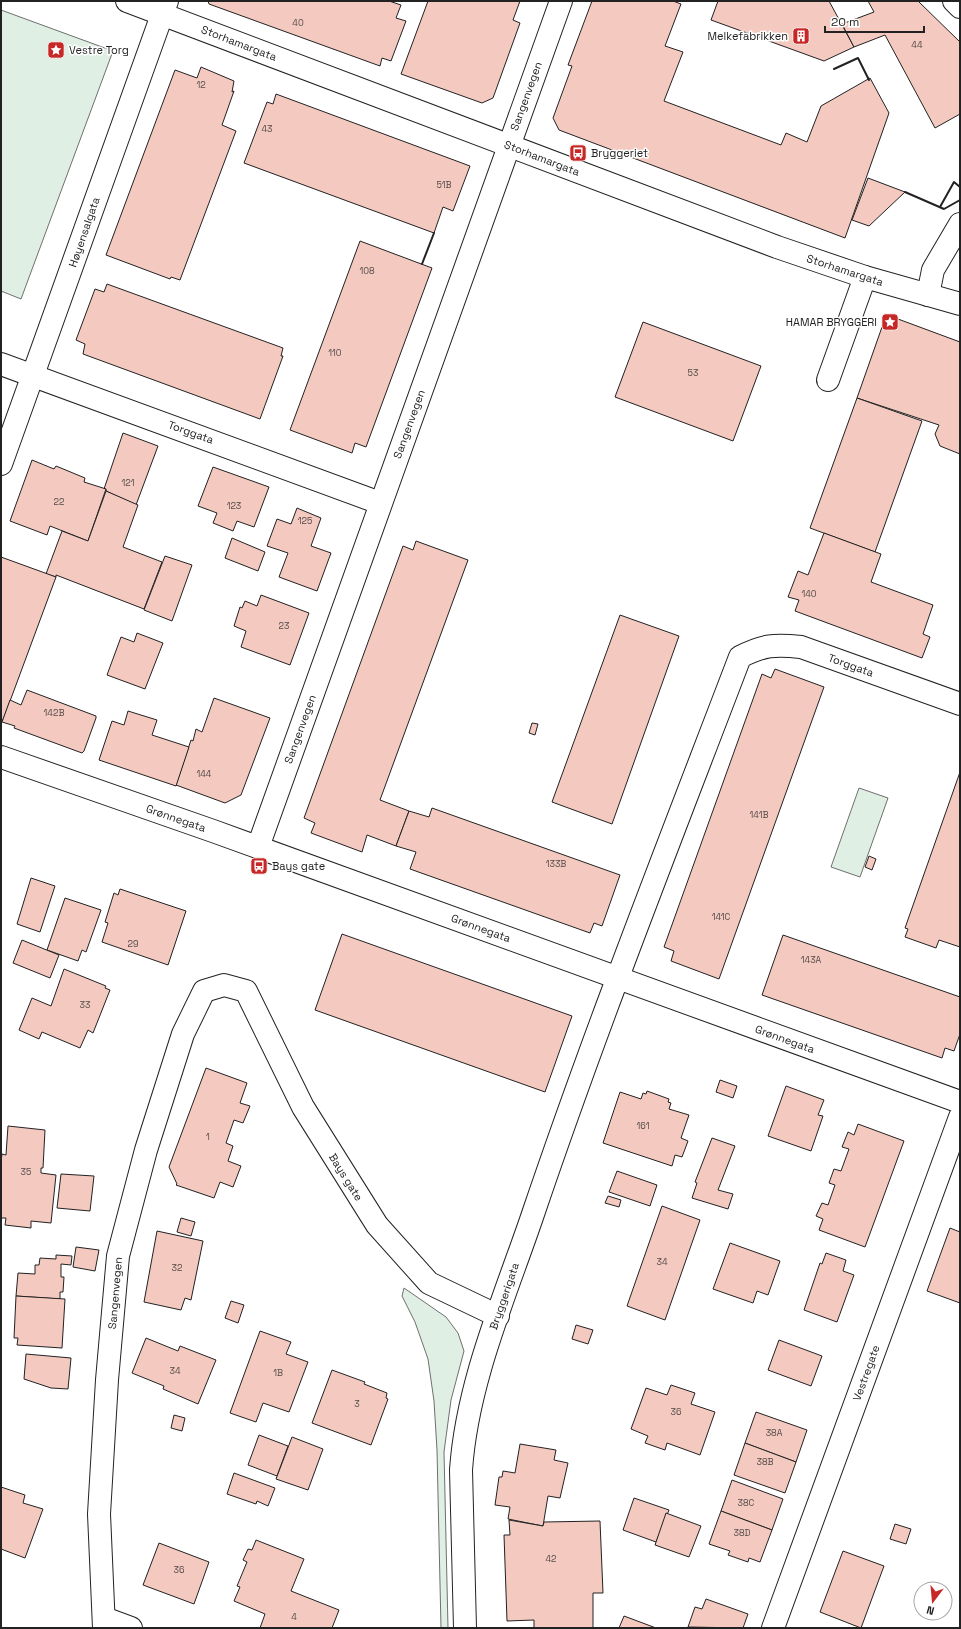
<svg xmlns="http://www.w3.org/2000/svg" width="961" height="1629" font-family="'Space Grotesk',sans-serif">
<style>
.green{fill:#e0efe3;stroke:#6f6f6f}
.building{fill:#f3c9c0;stroke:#222}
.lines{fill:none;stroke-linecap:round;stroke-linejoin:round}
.street-casing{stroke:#222;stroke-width:24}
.secondary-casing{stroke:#222;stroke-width:24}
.primary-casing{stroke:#222;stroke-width:24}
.street{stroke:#fff;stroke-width:22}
.secondary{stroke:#fff;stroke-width:22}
.primary{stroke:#fff;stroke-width:22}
.wall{stroke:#222;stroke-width:2}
.labels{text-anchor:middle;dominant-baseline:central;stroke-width:3;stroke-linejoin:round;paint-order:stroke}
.number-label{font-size:9px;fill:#564c4a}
.poi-label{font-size:11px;fill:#222;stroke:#fff;text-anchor:start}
.street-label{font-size:11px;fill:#222;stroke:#fff}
</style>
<rect width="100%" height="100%" fill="#fff"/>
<g class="green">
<polygon points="1,10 113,51 21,299 1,291"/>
<polygon points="859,788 888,798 860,877 831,867"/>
<polygon points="404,1288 446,1317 458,1333 464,1351 451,1400 444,1452 448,1628 441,1628 437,1450 434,1401 428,1359 415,1322 402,1296"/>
</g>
<g class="building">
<polygon points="208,1 389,1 401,5 396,18 406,21 391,61 382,58 380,66 209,4"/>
<polygon points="428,1 520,1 513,20 520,23 493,98 482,103 401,74"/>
<polygon points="592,1 673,1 681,4 665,46 683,52 664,101 781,145 786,133 807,142 821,106 870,78 889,113 845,238 559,130 553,118 572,66 568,65"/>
<polygon points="718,1 829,1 854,47 824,61 711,20"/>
<polygon points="868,1 918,1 960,42 960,114 935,128 885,35 854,47 842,24 874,12"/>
<polygon points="201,67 234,81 232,92 234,91 222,125 236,131 180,280 171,277 170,279 106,255 175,70 197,78"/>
<polygon points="276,94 470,166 453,211 443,207 434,233 244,163 267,102 273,104"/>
<polygon points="868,178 905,192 869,226 852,220"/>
<polygon points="360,241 432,268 366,447 355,443 352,453 290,430"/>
<polygon points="107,284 283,348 281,356 283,356 260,419 83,354 85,344 76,340 95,289 104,292"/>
<polygon points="898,319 960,342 960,454 940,446 935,434 939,425 857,398 882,327"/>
<polygon points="643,322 761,366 733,441 615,397"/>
<polygon points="857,398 922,421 875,552 810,528"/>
<polygon points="123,433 158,446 136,505 106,491 106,489 104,489"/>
<polygon points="32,460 54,469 56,466 85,478 84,482 106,489 88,541 50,526 47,535 10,521"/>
<polygon points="213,467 269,487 254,527 237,521 233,531 213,523 217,513 198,506"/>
<polygon points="106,491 138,505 123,547 162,562 144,609 56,575 56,577 46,574 62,531 88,541"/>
<polygon points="297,508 321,518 311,546 331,553 317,591 279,577 288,553 267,546 277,519 291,524"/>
<polygon points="824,533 881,554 871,582 933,605 923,634 930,637 922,658 795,611 799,600 788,597 798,571 808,575"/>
<polygon points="232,538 265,552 258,571 225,558"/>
<polygon points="416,541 468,560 380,800 409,811 396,846 367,835 362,852 311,833 315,823 304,818 403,546 413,550"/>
<polygon points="165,556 192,565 172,621 144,610"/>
<polygon points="1,557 56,577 3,720 1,719"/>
<polygon points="261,595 309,613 290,665 241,647 246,631 234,626 240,607 242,608 245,601 257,606"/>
<polygon points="620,615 679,636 612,824 552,802"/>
<polygon points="137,633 163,643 145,689 107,675 121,637 134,642"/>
<polygon points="775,669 824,687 719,979 671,961 674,951 664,947 762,674 771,678"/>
<polygon points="27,690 96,716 96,718 84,751 82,753 14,728 15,726 2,722 10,700 21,705"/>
<polygon points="214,698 270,718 241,795 225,803 176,785 191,740 193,741 196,729 202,732"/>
<polygon points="128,711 157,720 152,735 189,747 176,786 99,760 112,721 124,725"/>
<polygon points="532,723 538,724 535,735 529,733"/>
<polygon points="960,772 960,947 939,940 936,948 905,937 908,929 905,928"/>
<polygon points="432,808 620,875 602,926 594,923 590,933 410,869 416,852 396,846 409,811 429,817"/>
<polygon points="869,856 876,859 872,870 865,867"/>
<polygon points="31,878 55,886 40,932 17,924"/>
<polygon points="120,889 186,911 168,965 102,942 108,923 105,922 114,893 118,895"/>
<polygon points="65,898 101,910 86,952 82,950 78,961 47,950"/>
<polygon points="342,934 572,1016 545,1092 315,1010"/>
<polygon points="783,935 960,997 960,1034 954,1051 945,1048 942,1058 762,995"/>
<polygon points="22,940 59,955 50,978 13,963"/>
<polygon points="64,969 106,986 105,988 110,990 93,1033 88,1030 80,1048 42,1032 39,1039 19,1030 32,998 51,1006"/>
<polygon points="206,1068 247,1083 240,1103 250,1106 243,1123 234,1120 226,1143 233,1146 228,1161 241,1166 233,1187 220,1182 214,1198 176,1185 177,1184 169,1167"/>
<polygon points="720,1080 737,1086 733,1098 716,1092"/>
<polygon points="786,1086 824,1100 818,1115 823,1116 811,1151 768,1136"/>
<polygon points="647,1091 669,1099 668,1102 671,1103 669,1109 689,1115 681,1138 688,1141 682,1157 675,1155 672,1166 603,1143 620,1092 641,1099 643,1093 646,1094"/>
<polygon points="858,1124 904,1141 865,1247 819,1230 823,1219 816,1216 822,1203 828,1205 835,1185 829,1183 834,1169 841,1171 849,1149 842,1147 848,1132 854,1135"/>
<polygon points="8,1126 45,1130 43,1168 41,1168 41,1173 56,1175 51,1223 31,1221 31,1228 5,1225 6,1218 1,1218 1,1161 2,1154 6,1155"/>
<polygon points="712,1138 735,1146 718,1190 733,1194 728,1209 692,1198 697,1183 695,1182"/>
<polygon points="617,1171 657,1185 650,1206 609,1192"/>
<polygon points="61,1174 94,1176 90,1211 57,1208"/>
<polygon points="608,1196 621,1200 619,1207 605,1203"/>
<polygon points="662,1206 700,1220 665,1320 627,1306"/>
<polygon points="181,1218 195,1222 191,1236 177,1232"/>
<polygon points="950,1228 960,1232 960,1303 927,1291"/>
<polygon points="157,1231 203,1241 191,1300 185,1298 181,1310 144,1302"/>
<polygon points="730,1243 780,1261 768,1295 757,1291 753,1303 713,1289"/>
<polygon points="76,1247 99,1250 95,1271 73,1267"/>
<polygon points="826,1253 846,1260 843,1271 854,1275 837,1322 804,1310 820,1263 822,1264"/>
<polygon points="56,1255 72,1256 71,1265 61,1264 61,1277 64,1277 63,1292 60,1292 60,1299 16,1296 18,1273 35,1274 35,1265 39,1265 40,1258 56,1259"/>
<polygon points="16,1296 65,1299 62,1348 17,1345 18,1338 14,1338"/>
<polygon points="231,1301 244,1305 238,1323 225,1318"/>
<polygon points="576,1325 593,1330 588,1344 572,1339"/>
<polygon points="260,1331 291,1342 286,1354 308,1362 289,1412 263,1403 256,1422 230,1413"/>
<polygon points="146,1338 178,1351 180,1346 216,1360 198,1404 163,1389 164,1386 132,1373"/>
<polygon points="779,1340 822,1356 811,1386 768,1370"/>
<polygon points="26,1354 71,1358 68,1389 51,1388 24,1379"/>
<polygon points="332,1370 365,1382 364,1384 387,1393 386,1398 388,1399 371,1445 312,1423"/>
<polygon points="671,1385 695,1393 691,1404 715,1412 700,1455 667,1443 665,1450 645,1443 648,1436 631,1429 646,1388 667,1395"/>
<polygon points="756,1412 807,1430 796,1462 745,1443"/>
<polygon points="174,1415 185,1418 182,1431 171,1428"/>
<polygon points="259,1435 288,1446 277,1476 248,1465"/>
<polygon points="292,1437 323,1449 308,1490 276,1479"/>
<polygon points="745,1443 796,1462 785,1493 734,1475"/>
<polygon points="520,1444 556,1450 554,1460 568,1463 560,1498 548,1496 543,1526 508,1519 510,1507 495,1505 499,1477 502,1477 503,1471 515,1473"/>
<polygon points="234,1473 275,1488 268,1506 257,1501 256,1504 227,1494"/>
<polygon points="732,1480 783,1499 772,1530 721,1511"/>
<polygon points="1,1487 25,1495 23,1503 43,1509 25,1558 1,1549"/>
<polygon points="634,1498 669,1510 656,1542 623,1530"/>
<polygon points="721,1511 772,1530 760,1562 749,1558 748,1562 728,1555 730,1551 709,1544"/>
<polygon points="666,1513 701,1526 689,1557 655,1545"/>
<polygon points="509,1520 543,1526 544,1522 600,1521 603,1593 593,1593 593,1628 534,1628 534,1620 507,1621 504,1535 510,1535"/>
<polygon points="895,1524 911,1529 906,1544 890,1539"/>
<polygon points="256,1540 304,1559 291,1591 339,1610 332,1628 260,1628 265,1614 234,1601 240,1587 237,1586 247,1562 243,1560 248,1549 252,1550"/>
<polygon points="159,1543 209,1562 194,1604 143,1585"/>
<polygon points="843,1551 884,1566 861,1628 820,1612"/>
<polygon points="706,1599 748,1614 743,1628 688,1627 695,1607 702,1609"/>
<polygon points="624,1616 656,1628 619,1628"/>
</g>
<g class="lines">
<defs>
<g id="street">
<polyline points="954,1 960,7"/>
<polyline points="928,295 933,270 960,224"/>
<polyline points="1,364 380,503"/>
<polyline points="828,380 865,277"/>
<polyline points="1,464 167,1"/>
<polyline points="258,847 561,1"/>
<polyline points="104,1618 131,1628"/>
<polyline points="104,1628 99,1514 107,1380 118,1256 146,1150 183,1034 204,991 224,985 246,991 303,1107 377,1225 429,1283 498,1316"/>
<path d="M465,1628L461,1470C467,1383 504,1299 532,1217C596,1028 669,843 740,657C763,645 775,644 801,647L960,704"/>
<polyline points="773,1628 960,1117"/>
</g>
<polyline id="secondary" points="127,1 777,247 865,277 960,304"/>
<polyline id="primary" points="1,757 213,831 960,1102"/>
</defs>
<use href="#street" class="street-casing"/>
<use href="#secondary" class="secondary-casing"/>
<use href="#primary" class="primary-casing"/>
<use href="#street" class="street"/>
<use href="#secondary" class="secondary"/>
<use href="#primary" class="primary"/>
<g class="wall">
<polyline points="834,69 858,58 869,80"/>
<polyline points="905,192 944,209 960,200"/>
<polyline points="940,207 954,182 960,187"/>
<polyline points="422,264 434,233"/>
</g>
</g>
<defs>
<symbol id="building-square" viewBox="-11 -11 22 22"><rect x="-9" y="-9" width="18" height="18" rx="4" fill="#c62828" stroke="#fff"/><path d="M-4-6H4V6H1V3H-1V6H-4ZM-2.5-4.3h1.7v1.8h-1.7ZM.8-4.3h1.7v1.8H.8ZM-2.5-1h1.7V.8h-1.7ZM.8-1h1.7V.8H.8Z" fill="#fff"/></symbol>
<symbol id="sight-square" viewBox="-11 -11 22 22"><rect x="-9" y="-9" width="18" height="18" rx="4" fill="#c62828" stroke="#fff"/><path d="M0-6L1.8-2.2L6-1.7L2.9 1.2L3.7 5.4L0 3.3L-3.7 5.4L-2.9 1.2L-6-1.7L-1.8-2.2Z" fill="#fff"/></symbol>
<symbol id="bus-square" viewBox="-11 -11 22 22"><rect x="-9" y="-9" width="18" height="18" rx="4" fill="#c62828" stroke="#fff"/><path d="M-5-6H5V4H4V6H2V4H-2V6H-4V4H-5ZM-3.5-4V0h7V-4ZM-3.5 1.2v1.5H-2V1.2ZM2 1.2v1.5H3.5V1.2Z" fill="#fff"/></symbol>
</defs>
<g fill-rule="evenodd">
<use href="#building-square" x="791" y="26" width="20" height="20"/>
<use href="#sight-square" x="46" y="40" width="20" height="20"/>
<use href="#bus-square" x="568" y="143" width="20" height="20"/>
<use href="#sight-square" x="880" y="312" width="20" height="20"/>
<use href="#bus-square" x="249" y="856" width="20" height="20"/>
</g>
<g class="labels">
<g class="number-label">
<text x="298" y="23">40</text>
<text x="917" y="45">44</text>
<text x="201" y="85">12</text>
<text x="267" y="129">43</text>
<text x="444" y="185">51B</text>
<text x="367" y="271">108</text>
<text x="335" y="353">110</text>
<text x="693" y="373">53</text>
<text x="128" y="483">121</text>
<text x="59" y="502">22</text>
<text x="234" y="506">123</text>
<text x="305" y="521">125</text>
<text x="809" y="594">140</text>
<text x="284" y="626">23</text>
<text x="54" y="713">142B</text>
<text x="204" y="774">144</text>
<text x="759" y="815">141B</text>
<text x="556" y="864">133B</text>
<text x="721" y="917">141C</text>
<text x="133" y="944">29</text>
<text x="811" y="960">143A</text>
<text x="85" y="1005">33</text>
<text x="643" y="1126">161</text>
<text x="208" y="1137">1</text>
<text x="26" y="1172">35</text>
<text x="662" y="1262">34</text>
<text x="177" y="1268">32</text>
<text x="175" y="1371">34</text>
<text x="278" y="1373">1B</text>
<text x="357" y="1404">3</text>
<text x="676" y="1412">36</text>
<text x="774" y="1433">38A</text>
<text x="765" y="1462">38B</text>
<text x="746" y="1503">38C</text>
<text x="742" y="1533">38D</text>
<text x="551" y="1559">42</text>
<text x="179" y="1570">36</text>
<text x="294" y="1617">4</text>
</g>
<g class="poi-label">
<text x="788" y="36" text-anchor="end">Melkefabrikken</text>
<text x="69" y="50">Vestre Torg</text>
<text x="591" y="153">Bryggeriet</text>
<text x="877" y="322" text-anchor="end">HAMAR BRYGGERI</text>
<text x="272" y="866">Bays gate</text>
</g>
<g class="street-label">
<text transform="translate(239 43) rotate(21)">Storhamargata</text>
<text transform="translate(526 96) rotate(-70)">Sangenvegen</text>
<text transform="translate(542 158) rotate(21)">Storhamargata</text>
<text transform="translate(84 232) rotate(-71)">Høyensalgata</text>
<text transform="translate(845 270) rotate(18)">Storhamargata</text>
<text transform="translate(409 424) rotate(-70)">Sangenvegen</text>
<text transform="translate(191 432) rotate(20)">Torggata</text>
<text transform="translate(851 665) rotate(20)">Torggata</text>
<text transform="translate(300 729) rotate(-70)">Sangenvegen</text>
<text transform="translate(176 818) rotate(19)">Grønnegata</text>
<text transform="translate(481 928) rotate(20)">Grønnegata</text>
<text transform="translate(785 1039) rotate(20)">Grønnegata</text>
<text transform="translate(346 1177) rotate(58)">Bays gate</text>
<text transform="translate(115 1293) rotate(-85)">Sangenvegen</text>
<text transform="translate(504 1296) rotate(-71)">Bryggerigata</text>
<text transform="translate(866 1373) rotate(-70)">Vestregate</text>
</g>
</g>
<rect width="961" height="1629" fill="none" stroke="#222222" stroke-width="4"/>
<g transform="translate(933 1601) rotate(196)"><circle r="19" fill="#ffffff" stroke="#a7a7a7"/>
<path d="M0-3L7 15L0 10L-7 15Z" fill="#c62828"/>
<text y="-6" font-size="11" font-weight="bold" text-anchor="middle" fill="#222222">N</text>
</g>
<path d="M825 26v6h99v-6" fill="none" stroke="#222222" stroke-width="2"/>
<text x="831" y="26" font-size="12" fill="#222222" stroke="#ffffff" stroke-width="3" paint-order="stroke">20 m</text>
</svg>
